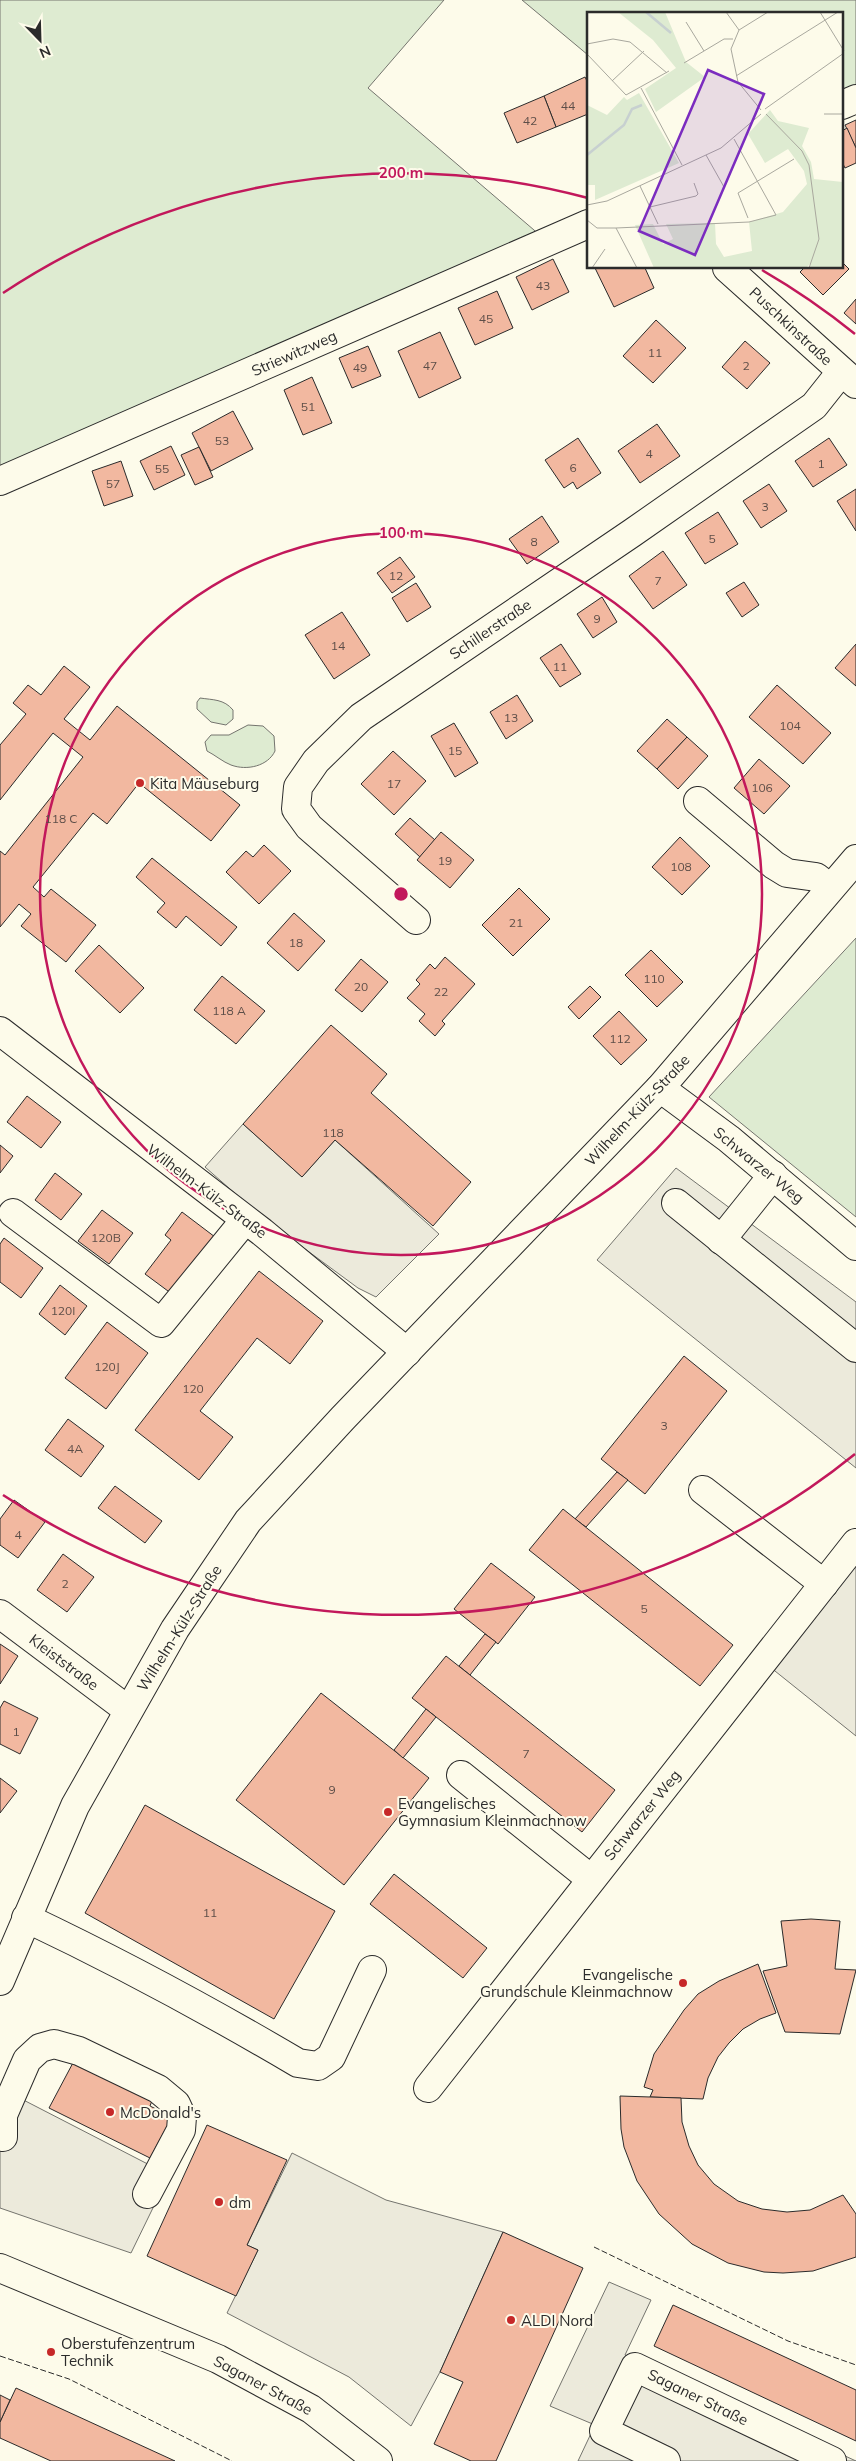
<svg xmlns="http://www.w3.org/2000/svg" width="856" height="2461" font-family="Mulish,sans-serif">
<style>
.green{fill:#deebd1;stroke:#74746e}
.parking{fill:#eceadb;stroke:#74746e}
.building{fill:#f2b8a0;stroke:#2b2b2b}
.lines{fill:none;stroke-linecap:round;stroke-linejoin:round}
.minor-casing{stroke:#2b2b2b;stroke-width:30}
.major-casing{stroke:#2b2b2b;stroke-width:30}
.minor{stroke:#fdfbea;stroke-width:28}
.major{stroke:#fdfbea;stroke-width:28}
.fence{stroke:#2b2b2b;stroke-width:1;stroke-dasharray:6 2.5;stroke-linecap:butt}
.ring{fill:none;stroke:#c2185b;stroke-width:2.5}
.poi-dot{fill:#c62828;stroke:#fdfbea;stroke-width:2}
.labels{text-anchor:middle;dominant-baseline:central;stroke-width:4;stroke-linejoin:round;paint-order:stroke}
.number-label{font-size:12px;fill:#5d4e48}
.street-label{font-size:15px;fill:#2b2b2b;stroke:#fdfbea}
.poi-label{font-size:15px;fill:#2b2b2b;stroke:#fdfbea;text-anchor:start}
.inset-river{fill:none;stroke:#c7d0d0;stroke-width:2.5}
.inset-road{fill:none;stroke:#a9a89e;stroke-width:1}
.view{fill:#7b2cbf;fill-opacity:0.15;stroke:#7b2cbf;stroke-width:2.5}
.inset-edge{fill:none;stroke:#2b2b2b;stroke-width:2.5}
.centre{fill:#c2185b;stroke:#fdfbea;stroke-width:2.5}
.ring-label{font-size:15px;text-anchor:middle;font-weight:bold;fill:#c2185b;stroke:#fdfbea;stroke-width:4;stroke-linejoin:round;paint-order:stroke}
</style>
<rect width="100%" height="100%" fill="#fdfbea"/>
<g class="green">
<polygon points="0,0 444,0 368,88 548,242 0,481"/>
<polygon points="522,0 856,0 856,99 842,105 842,14 588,14 588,55"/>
<path d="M200,698C213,700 224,699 233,710V719L226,725L211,722L197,709V702Z"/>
<path d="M248,725L263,726L274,736L275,751C268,766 247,771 231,765C223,762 215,755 207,751L205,742L211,735H229Z"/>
<polygon points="856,938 856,1217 709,1097"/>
</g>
<g class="parking">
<polygon points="243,1124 302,1177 335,1140 439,1234 376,1297 358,1288 263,1218 205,1167"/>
<polygon points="676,1168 856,1302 856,1468 597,1260"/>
<polygon points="856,1565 856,1736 770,1667"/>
<polygon points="6,2091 169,2175 131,2253 0,2208 0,2107"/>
<polygon points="292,2153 386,2200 503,2232 440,2372 411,2426 349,2377 227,2313 258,2250 247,2245"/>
<polygon points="609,2282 651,2300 625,2355 856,2461 578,2461 595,2425 550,2406"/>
</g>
<g class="building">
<polygon points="585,77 588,83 588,114 556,127 544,96"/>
<polygon points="544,96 556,127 517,143 504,113"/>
<polygon points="856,120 856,148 845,125"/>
<polygon points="847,128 856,148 856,163 845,168 842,162 842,131"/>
<polygon points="553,259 569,292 532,310 516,277"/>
<polygon points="842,262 849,269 823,295 800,272 804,268 842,268"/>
<polygon points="595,268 645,268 654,288 614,307"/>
<polygon points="497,291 513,328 475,345 458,308"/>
<polygon points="856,299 856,324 844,313"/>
<polygon points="656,320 686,348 653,383 623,356"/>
<polygon points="440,332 461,378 419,398 398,351"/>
<polygon points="745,341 770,363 747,389 722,367"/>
<polygon points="368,346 381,376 352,388 339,358"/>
<polygon points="312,377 332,423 303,435 284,390"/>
<polygon points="233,411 253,449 211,471 192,433"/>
<polygon points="657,424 680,456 640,483 618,451"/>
<polygon points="578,438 601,473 577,489 573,482 564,488 545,460"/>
<polygon points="829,438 847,465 813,487 795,461"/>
<polygon points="171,446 185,475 154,490 140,461"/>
<polygon points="199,447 213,477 195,485 181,455"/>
<polygon points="121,461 133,496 104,506 92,471"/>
<polygon points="769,484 787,511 761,528 743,501"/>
<polygon points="856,489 856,531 837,501"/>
<polygon points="718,512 738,544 705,564 685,533"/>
<polygon points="542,516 559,542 527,564 509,539"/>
<polygon points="663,551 687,585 653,609 629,576"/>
<polygon points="400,557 415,577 392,593 377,573"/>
<polygon points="744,582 759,605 742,617 726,593"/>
<polygon points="416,583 431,607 407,622 392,598"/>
<polygon points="602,597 617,622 593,638 577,614"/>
<polygon points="342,612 370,655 334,679 305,635"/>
<polygon points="561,644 581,674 560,687 540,658"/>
<polygon points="856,644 856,686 835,668"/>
<polygon points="64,666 90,687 64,719 90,740 117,706 240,805 211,841 139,783 107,824 93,813 33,887 44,897 51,889 96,925 66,962 21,926 31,914 19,904 0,927 0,851 5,855 83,757 53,733 0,800 0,745 26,714 13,703 28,685 41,695"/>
<polygon points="777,685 831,733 803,764 749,717"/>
<polygon points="517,695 533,721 506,739 490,712"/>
<polygon points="667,719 687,737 657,769 637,751"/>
<polygon points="454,723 478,763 455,777 431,736"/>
<polygon points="687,737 708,756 678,789 657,769"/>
<polygon points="393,751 426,781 394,815 361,784"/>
<polygon points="759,759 790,786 764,814 734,788"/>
<polygon points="410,818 435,840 420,857 395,834"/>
<polygon points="441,832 474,860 450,888 417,860"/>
<polygon points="680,837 710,866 682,895 652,867"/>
<polygon points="264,845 291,871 259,904 226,872 246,851 253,857"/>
<polygon points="152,858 237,927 221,946 186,916 176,928 157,912 165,903 136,877"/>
<polygon points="519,888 550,919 513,956 482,925"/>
<polygon points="294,913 325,941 298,971 267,943"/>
<polygon points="99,945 144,988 120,1013 75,971"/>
<polygon points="651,950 683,982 657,1007 625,975"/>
<polygon points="445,957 475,984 442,1021 445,1024 435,1036 419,1021 425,1014 407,998 420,984 416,980 430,964 435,969"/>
<polygon points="361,959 388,982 362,1012 335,990"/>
<polygon points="222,976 265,1011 236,1044 194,1010"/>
<polygon points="590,986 601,997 579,1019 568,1007"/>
<polygon points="619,1011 647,1040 621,1065 593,1036"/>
<polygon points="331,1025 387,1074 371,1093 471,1182 433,1226 335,1140 302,1177 243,1124"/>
<polygon points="27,1096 61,1122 41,1148 7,1122"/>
<polygon points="0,1145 13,1156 0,1173"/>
<polygon points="55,1173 82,1194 61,1220 35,1200"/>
<polygon points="102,1210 133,1233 109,1264 78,1241"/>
<polygon points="182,1212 215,1237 172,1294 145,1274 171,1240 165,1235"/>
<polygon points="4,1238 43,1268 21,1298 0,1282 0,1244"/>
<polygon points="259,1271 323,1321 290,1364 257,1338 200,1411 233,1437 199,1480 135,1430"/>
<polygon points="60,1285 87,1306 65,1335 39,1314"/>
<polygon points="107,1322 148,1353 106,1409 65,1378"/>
<polygon points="684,1356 727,1391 645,1494 601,1459"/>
<polygon points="68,1419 104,1446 81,1477 45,1450"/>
<polygon points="617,1472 628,1480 586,1527 575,1519"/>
<polygon points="115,1486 162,1521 145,1543 98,1508"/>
<polygon points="14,1500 45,1522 18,1558 0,1545 0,1519"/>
<polygon points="563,1509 733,1645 700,1686 529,1550"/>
<polygon points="63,1554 94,1577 67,1612 37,1590"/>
<polygon points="491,1563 535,1597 498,1644 454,1609"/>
<polygon points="485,1634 496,1642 470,1675 459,1666"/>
<polygon points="0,1644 18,1656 0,1684"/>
<polygon points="446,1656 615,1790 582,1832 412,1698"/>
<polygon points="321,1693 429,1778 344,1885 236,1800"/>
<polygon points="4,1701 38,1718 20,1754 0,1744 0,1708"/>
<polygon points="426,1709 436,1717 403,1758 394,1750"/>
<polygon points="0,1778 17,1791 0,1813"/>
<polygon points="145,1805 335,1911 274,2019 85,1913"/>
<polygon points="394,1874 487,1948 463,1978 370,1904"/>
<polygon points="811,1919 840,1921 835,1969 856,1970 840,2034 785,2032 763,1971 787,1966 781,1921"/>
<polygon points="758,1964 776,2013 760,2019 743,2029 729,2043 718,2057 708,2078 703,2099 650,2097 653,2090 644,2087 654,2054 684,2010 698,1994 719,1981"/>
<polygon points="75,2059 153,2098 150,2106 172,2117 150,2158 49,2108"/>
<polygon points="620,2096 681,2098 682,2122 689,2146 698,2165 714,2184 738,2201 762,2209 787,2212 810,2210 843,2195 856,2214 856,2257 813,2271 783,2273 764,2272 728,2263 692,2244 659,2214 637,2181 624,2147 621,2129"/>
<polygon points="207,2125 287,2160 247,2245 258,2250 236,2296 147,2256"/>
<polygon points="503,2232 583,2268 496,2461 471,2461 434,2444 463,2382 440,2372"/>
<polygon points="673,2305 856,2390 856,2441 654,2346"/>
<polygon points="16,2388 175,2461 51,2461 0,2438 0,2422"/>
<polygon points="0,2395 10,2400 0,2422"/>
</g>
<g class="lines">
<defs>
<g id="minor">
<polyline points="842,105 856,99"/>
<polyline points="727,268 856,384"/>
<polyline points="0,481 588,224"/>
<polyline points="698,801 774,865 787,873 816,877 830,888"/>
<polyline points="416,920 309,827 296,809 298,787 316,761 361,717 632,533 814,406 841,372"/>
<polyline points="0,1031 262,1232 407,1352"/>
<polyline points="660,1088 729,1139 856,1246"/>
<polyline points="676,1203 856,1348"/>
<polyline points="13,1213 161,1323 245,1220"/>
<polyline points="721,1240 773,1175"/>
<polyline points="703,1490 824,1584"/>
<polyline points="0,1614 128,1710"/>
<polyline points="461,1775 591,1879"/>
<path d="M26,1918C121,1963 208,2010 298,2063L318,2066L331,2057L372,1970"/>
<polyline points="0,1981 75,1806 175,1629 248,1521 343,1418 660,1088 856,859"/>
<polyline points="428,2088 856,1543"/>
<polyline points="3,2137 3,2115 27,2060 40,2048 54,2044 79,2051 158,2089 176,2104 182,2117 181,2130 147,2194"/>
<polyline points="666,2461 604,2431 635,2367 832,2461"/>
</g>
<polyline id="major" points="0,2268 218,2359 311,2409 378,2461"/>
</defs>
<use href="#minor" class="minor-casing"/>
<use href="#major" class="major-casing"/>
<use href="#minor" class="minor"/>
<use href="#major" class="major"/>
<g class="fence">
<polyline points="594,2247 788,2341 856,2365"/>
<polyline points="0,2356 69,2379 232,2461"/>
</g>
</g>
<g class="ring">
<circle cx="401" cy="894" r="361"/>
<path d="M855 1454A721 721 0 0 1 3 1495M3 293A721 721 0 0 1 588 198M762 270A721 721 0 0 1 855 334"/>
</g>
<g class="poi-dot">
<circle cx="140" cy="783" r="5"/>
<circle cx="388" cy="1812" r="5"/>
<circle cx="683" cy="1983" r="5"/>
<circle cx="110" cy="2112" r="5"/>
<circle cx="219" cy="2202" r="5"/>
<circle cx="511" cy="2320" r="5"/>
<circle cx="51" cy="2352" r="5"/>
</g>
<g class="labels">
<g class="number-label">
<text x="568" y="105">44</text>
<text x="530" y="120">42</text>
<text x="543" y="285">43</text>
<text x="486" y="318">45</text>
<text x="655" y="352">11</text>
<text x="430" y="365">47</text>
<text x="746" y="365">2</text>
<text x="360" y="367">49</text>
<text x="308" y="406">51</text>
<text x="222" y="440">53</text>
<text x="649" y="453">4</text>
<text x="821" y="463">1</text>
<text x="573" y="467">6</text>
<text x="162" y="468">55</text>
<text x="113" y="483">57</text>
<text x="765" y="506">3</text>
<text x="712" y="538">5</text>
<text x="534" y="541">8</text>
<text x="396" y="575">12</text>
<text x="658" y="580">7</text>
<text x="597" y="618">9</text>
<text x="338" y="645">14</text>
<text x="560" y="666">11</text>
<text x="511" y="717">13</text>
<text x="790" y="725">104</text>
<text x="455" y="750">15</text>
<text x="394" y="783">17</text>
<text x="762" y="787">106</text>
<text x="61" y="818">118 C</text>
<text x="445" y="860">19</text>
<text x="681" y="866">108</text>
<text x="516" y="922">21</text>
<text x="296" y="942">18</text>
<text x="654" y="978">110</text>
<text x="361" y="986">20</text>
<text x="441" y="991">22</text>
<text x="229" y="1010">118 A</text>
<text x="620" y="1038">112</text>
<text x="333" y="1132">118</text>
<text x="106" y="1237">120B</text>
<text x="63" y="1310">120I</text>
<text x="107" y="1366">120J</text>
<text x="193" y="1388">120</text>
<text x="664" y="1425">3</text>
<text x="75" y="1448">4A</text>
<text x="18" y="1534">4</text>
<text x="65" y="1583">2</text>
<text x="644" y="1608">5</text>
<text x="16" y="1731">1</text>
<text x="526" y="1753">7</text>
<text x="332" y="1789">9</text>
<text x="210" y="1912">11</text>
</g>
<g class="street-label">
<text transform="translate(791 326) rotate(43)">Puschkinstraße</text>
<text transform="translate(294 353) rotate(-24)">Striewitzweg</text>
<text transform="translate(490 629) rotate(-34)">Schillerstraße</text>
<text transform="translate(637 1110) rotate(-47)">Wilhelm-Külz-Straße</text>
<text transform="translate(759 1165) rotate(39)">Schwarzer Weg</text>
<text transform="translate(207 1191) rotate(37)">Wilhelm-Külz-Straße</text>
<text transform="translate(179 1628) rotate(-58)">Wilhelm-Külz-Straße</text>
<text transform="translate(64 1662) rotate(37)">Kleiststraße</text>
<text transform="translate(642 1815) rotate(-51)">Schwarzer Weg</text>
<text transform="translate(263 2385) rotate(28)">Saganer Straße</text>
<text transform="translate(698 2397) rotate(26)">Saganer Straße</text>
</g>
<g class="poi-label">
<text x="150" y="783">Kita Mäuseburg</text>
<text x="398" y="1803">Evangelisches<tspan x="398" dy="17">Gymnasium Kleinmachnow</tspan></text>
<text x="673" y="1974" text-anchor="end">Evangelische<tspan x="673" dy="17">Grundschule Kleinmachnow</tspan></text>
<text x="120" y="2112">McDonald's</text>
<text x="229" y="2202">dm</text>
<text x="521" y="2320">ALDI Nord</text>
<text x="61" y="2343">Oberstufenzentrum<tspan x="61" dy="17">Technik</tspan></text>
</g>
</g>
<g transform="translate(587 12)">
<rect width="256" height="256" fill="#fdfbea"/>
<path d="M31,0H78L99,50L118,65L69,100L58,77L89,56L66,28ZM52,81L92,151L8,188V173H0V93L20,103L37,85L40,88ZM183,98L191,109L222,116L215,134L224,150L227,167L256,170V256H223V252L219,256H67L48,213L66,212L76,232L86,227L79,212L128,211L129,232L137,245L165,239L162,210L196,200L220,172L217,159L201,137L178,151L161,122Z" fill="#deebd1"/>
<path class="inset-river" d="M59,0L84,21M0,143L37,113L45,97L55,93"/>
<path class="inset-road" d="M139,0L152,18M233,0L257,39M99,10L117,39M0,32L26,27L43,30L80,61M0,42L39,83L82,59M97,51L137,27H146M149,64L251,0M25,69L57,39M54,76L95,153M178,97L257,41M174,98L151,70L144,37L152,18L181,0M179,102L215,139L222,153L232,227L222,256M237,102H257M119,143L137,175M53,174L71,212M0,193L20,189L134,136L174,102M63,195L109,184L111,182L107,171M161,206L151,181L207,147M0,208L10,216H29L162,210L189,203L147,127M29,216L50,256M5,256L18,237"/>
<path class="view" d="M121,58L177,82L108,243L52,219Z"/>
<rect width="256" height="256" class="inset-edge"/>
</g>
<circle cx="401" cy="894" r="8" class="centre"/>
<g class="ring-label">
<text x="401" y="178">200 m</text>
<text x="401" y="538">100 m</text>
</g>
<g transform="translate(40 40) rotate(157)" stroke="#fdfbea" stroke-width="4" paint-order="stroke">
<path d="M0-4L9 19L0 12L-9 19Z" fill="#2b2b2b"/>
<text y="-8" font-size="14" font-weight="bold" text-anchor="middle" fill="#2b2b2b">N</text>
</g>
</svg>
